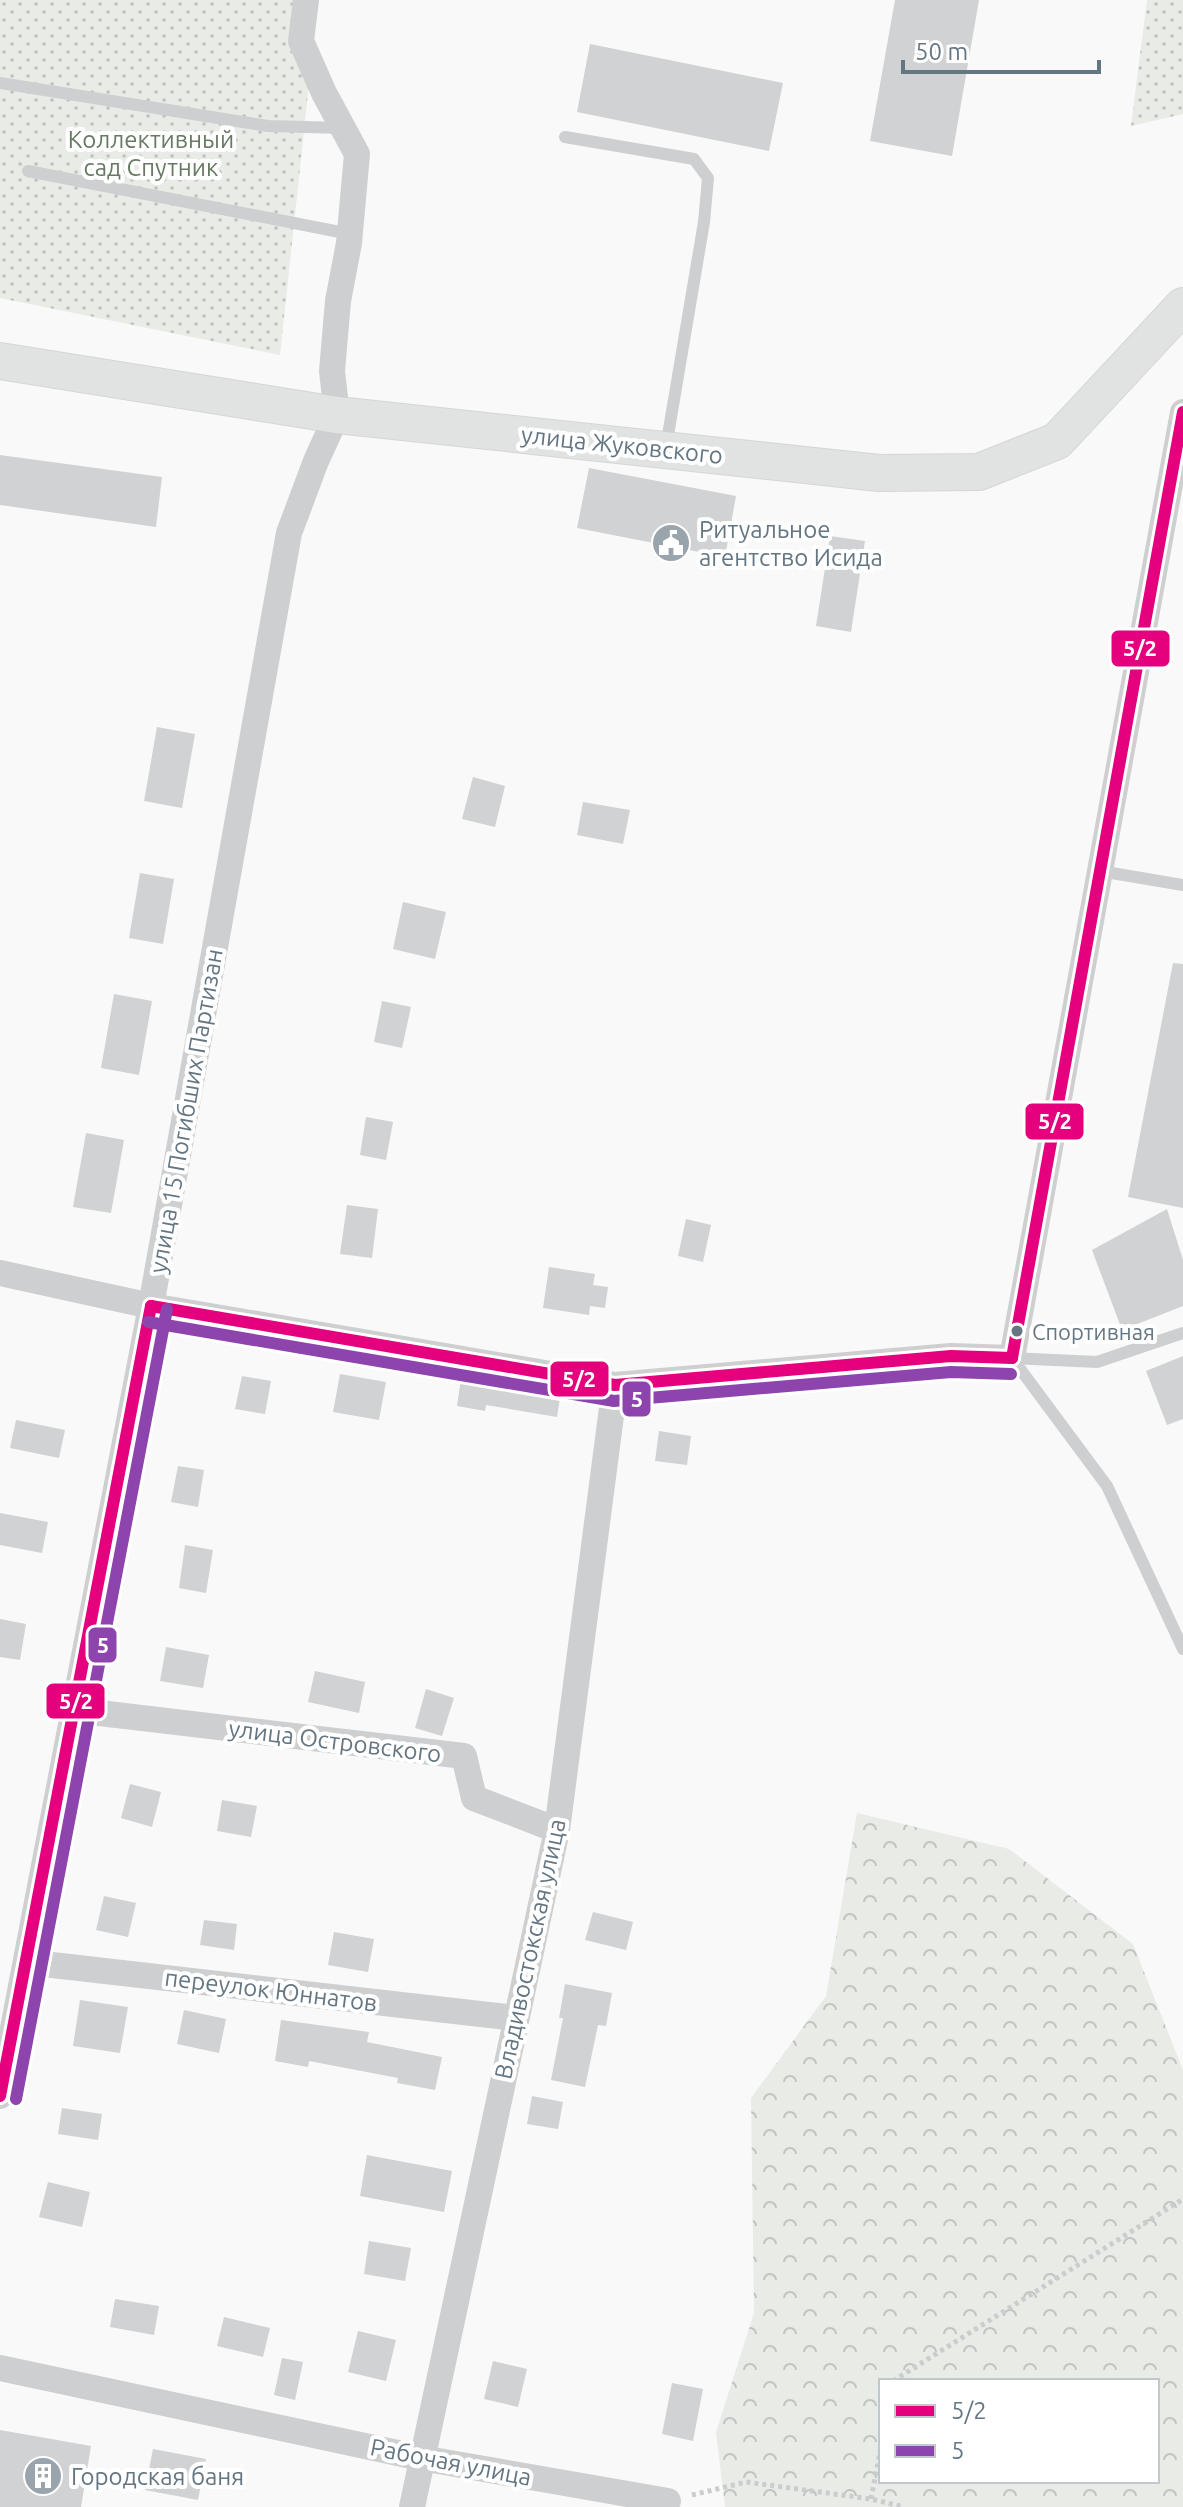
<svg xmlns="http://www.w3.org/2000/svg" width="1183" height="2507" font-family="Ubuntu,sans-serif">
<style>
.forest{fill:url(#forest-crowns);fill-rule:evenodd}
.park{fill:url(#park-dots)}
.building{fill:#d0d2d3}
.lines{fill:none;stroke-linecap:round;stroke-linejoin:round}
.secondary-casing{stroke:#d5d6d7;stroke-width:38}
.path{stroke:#cbcccd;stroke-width:5;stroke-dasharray:4 4;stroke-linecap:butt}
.lane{stroke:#cecfd0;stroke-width:12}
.street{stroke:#cecfd0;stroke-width:26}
.secondary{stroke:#e1e2e2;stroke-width:36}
.bus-1-casing{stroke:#fff;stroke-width:18}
.bus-2-casing{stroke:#fff;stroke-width:18}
.bus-1{stroke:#e5007d;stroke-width:12}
.bus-2{stroke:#8e44ad;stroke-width:12}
.bus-dot{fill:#657683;stroke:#fff;stroke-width:3}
.labels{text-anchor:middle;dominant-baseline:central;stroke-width:8;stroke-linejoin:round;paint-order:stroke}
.bus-label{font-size:22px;fill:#657683;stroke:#fff;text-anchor:start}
.park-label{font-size:24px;fill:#687a64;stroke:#fff}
.street-label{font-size:24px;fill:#657683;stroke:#fff}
.poi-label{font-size:24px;fill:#657683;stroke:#fff;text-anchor:start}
.line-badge{stroke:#fff;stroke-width:3}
.badge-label{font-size:22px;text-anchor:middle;font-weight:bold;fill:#fff}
</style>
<defs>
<pattern id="forest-crowns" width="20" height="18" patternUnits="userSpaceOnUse" patternTransform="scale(2)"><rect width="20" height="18" fill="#e8ebe6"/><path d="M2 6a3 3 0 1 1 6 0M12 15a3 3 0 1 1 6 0" fill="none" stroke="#c0c3c0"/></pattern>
<pattern id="park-dots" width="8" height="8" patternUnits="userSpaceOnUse" patternTransform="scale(2)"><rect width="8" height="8" fill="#e8ebe6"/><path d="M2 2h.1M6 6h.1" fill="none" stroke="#c0c3c0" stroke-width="1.8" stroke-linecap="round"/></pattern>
</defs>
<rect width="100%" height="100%" fill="#f9f9f9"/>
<path class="forest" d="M857,1813L1009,1849L1133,1944L1183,2070V2507H725L716,2432L754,2313L751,2098L826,1996ZM881,2381H1157V2481H881Z"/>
<g class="park">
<polygon points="0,0 318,0 280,355 0,298"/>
<polygon points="1147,0 1183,0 1183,114 1131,126"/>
</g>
<g class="building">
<polygon points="895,0 979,0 952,156 870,141"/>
<polygon points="590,44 783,83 769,151 577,112"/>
<polygon points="0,455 162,477 156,527 0,505"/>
<polygon points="589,468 736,496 725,557 577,528"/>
<polygon points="830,536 865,541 851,632 816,626"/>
<polygon points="157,727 195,734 182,808 144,801"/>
<polygon points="473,777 505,786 495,827 462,819"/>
<polygon points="583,802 630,810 623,844 577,835"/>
<polygon points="140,873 174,879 163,944 129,938"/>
<polygon points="403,902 446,912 435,959 393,949"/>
<polygon points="1173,963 1183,964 1183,1208 1128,1197"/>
<polygon points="114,994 152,1001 139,1075 101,1068"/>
<polygon points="382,1001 411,1007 402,1048 374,1042"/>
<polygon points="366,1117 393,1122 386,1160 360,1155"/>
<polygon points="86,1133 124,1140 111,1213 73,1207"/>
<polygon points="347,1205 378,1209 372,1258 340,1254"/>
<polygon points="1167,1209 1183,1260 1183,1306 1122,1330 1092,1250"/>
<polygon points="686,1219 711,1225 703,1262 678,1256"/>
<polygon points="549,1267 595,1274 593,1285 608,1287 605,1308 590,1306 589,1315 543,1308"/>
<polygon points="1183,1356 1183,1419 1167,1425 1146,1371"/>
<polygon points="340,1374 386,1382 379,1420 333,1412"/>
<polygon points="242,1376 271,1381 265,1414 235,1409"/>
<polygon points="461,1378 561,1392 557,1417 486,1405 485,1411 457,1406"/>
<polygon points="16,1420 65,1430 59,1458 10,1448"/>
<polygon points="659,1431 691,1436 687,1465 655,1461"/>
<polygon points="178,1466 204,1470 198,1507 171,1502"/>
<polygon points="0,1513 48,1522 42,1553 0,1545"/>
<polygon points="185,1545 213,1550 206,1593 179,1588"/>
<polygon points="0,1619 26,1624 20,1660 0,1657"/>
<polygon points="166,1647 209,1655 203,1688 160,1681"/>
<polygon points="315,1671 365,1682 359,1713 308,1702"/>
<polygon points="426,1689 454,1698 442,1736 415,1728"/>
<polygon points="130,1784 161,1792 152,1827 121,1818"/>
<polygon points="222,1800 257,1806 251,1837 217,1831"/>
<polygon points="104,1896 136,1903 128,1937 96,1930"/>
<polygon points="593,1912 633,1922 626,1950 585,1940"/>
<polygon points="204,1920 237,1924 234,1950 200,1945"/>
<polygon points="334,1932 374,1939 368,1972 328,1965"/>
<polygon points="565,1984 612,1993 606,2026 598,2025 585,2087 551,2080 563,2018 559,2018"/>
<polygon points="80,2000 128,2007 120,2053 73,2046"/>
<polygon points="184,2010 226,2019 219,2053 177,2044"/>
<polygon points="281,2020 369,2032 367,2042 442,2057 435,2090 397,2083 398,2078 309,2061 308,2067 275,2061"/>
<polygon points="532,2096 563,2102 558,2129 527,2124"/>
<polygon points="62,2108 102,2114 98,2140 58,2134"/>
<polygon points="367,2155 452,2171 444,2212 360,2196"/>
<polygon points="48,2182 90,2192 82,2227 39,2217"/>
<polygon points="369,2241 411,2248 405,2281 364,2274"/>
<polygon points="115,2299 159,2306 154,2335 110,2327"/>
<polygon points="224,2317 270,2328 263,2357 217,2346"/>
<polygon points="358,2331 396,2340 386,2381 348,2372"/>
<polygon points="282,2358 303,2362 295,2400 274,2395"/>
<polygon points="493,2361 527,2369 518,2407 484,2399"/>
<polygon points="672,2383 703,2389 693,2441 662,2434"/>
<polygon points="0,2430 91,2446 81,2507 0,2507"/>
<polygon points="153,2449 206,2459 198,2500 145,2490"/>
</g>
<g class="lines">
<defs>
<polyline id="secondary" points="0,361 337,415 879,473 979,472 1057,441 1183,306"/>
</defs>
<use href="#secondary" class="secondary-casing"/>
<g class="path">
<polyline points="893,2381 1183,2199"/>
<polyline points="692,2495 746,2482 871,2499 904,2507"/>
<polyline points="871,2499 881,2447"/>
</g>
<g class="lane">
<polyline points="0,83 268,126 343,128"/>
<polyline points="565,137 694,159 708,178 704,222 666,447"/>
<polyline points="28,171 350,234"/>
<polyline points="1100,871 1183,885"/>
<polyline points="1012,1358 1107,1486 1183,1649"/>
<polyline points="1012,1358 1097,1362 1183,1333"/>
</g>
<g class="street">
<polyline points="0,1273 151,1306 615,1385 951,1356 1012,1358 1183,412"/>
<polyline points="74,1710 464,1756 474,1798 557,1830"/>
<polyline points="26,1962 516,2018"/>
<polyline points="0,2096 151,1306 289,533 316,461 337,415 332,371 338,301 349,243 357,154 324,93 301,41 306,0"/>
<polyline points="0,2368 421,2458 668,2501"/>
<polyline points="412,2507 557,1830 615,1385"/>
</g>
<use href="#secondary" class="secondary"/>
<defs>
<g id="bus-1">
<polyline points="151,1306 615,1385 951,1356 1012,1358"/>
<polyline points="1012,1358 1183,412"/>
<polyline points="0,2096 151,1306"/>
</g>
<g id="bus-2">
<polyline points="148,1322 614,1401 951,1372 1011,1374"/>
<polyline points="16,2099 167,1309"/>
</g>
</defs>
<use href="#bus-1" class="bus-1-casing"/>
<use href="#bus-2" class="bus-2-casing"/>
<use href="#bus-1" class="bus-1"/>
<use href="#bus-2" class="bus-2"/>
</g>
<defs>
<symbol id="civic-disc" viewBox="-11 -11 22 22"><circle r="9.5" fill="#99a4ac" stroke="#fff"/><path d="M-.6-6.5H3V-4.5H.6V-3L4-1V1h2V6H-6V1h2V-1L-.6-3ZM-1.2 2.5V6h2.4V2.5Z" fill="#fff"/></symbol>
<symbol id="building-disc" viewBox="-11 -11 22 22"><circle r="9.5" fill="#99a4ac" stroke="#fff"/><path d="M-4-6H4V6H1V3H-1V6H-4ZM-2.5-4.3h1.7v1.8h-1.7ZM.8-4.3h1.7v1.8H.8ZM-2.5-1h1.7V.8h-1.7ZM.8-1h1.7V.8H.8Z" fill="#fff"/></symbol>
</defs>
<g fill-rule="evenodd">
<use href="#civic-disc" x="649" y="521" width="44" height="44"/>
<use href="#building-disc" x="21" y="2454" width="44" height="44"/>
</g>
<circle class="bus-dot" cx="1017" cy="1331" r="7"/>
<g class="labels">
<g class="bus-label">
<text x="1032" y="1331">Спортивная</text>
</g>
<g class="park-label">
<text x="151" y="139">Коллективный<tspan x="151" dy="28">сад Спутник</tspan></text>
</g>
<g class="street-label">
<text transform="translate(622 445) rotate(6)">улица Жуковского</text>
<text transform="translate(186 1111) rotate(-80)">улица 15 Погибших Партизан</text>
<text transform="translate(335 1741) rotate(7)">улица Островского</text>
<text transform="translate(530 1949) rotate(-78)">Владивостокская улица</text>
<text transform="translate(271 1990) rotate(7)">переулок Юннатов</text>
<text transform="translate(451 2462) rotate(11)">Рабочая улица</text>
</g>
<g class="poi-label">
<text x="699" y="529">Ритуальное<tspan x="699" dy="28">агентство Исида</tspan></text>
<text x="71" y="2476">Городская баня</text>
</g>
</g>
<g class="line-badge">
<rect x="1110" y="629" width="61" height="39" rx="8" fill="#e5007d"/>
<rect x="1024" y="1102" width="61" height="39" rx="8" fill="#e5007d"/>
<rect x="549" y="1360" width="61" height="38" rx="8" fill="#e5007d"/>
<rect x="621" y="1380" width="31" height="38" rx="8" fill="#8e44ad"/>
<rect x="87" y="1626" width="31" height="38" rx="8" fill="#8e44ad"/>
<rect x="45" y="1682" width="61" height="38" rx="8" fill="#e5007d"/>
</g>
<g class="badge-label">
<text x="1140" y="656">5/2</text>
<text x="1055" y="1129">5/2</text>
<text x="579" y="1387">5/2</text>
<text x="637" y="1407">5</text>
<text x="103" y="1653">5</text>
<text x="76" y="1709">5/2</text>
</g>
<rect x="879" y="2379" width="280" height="104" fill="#ffffff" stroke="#c1c8cd" stroke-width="2"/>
<rect x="895" y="2405" width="40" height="12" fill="#e5007d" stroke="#c1c8cd" stroke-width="2"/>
<text x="951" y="2419" font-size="24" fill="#657683">5/2</text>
<rect x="895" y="2445" width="40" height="12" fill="#8e44ad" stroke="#c1c8cd" stroke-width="2"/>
<text x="951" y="2459" font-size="24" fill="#657683">5</text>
<path d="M903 60v12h196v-12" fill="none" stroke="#657683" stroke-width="4"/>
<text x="915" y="60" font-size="24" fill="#657683" stroke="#ffffff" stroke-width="6" paint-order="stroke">50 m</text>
</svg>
